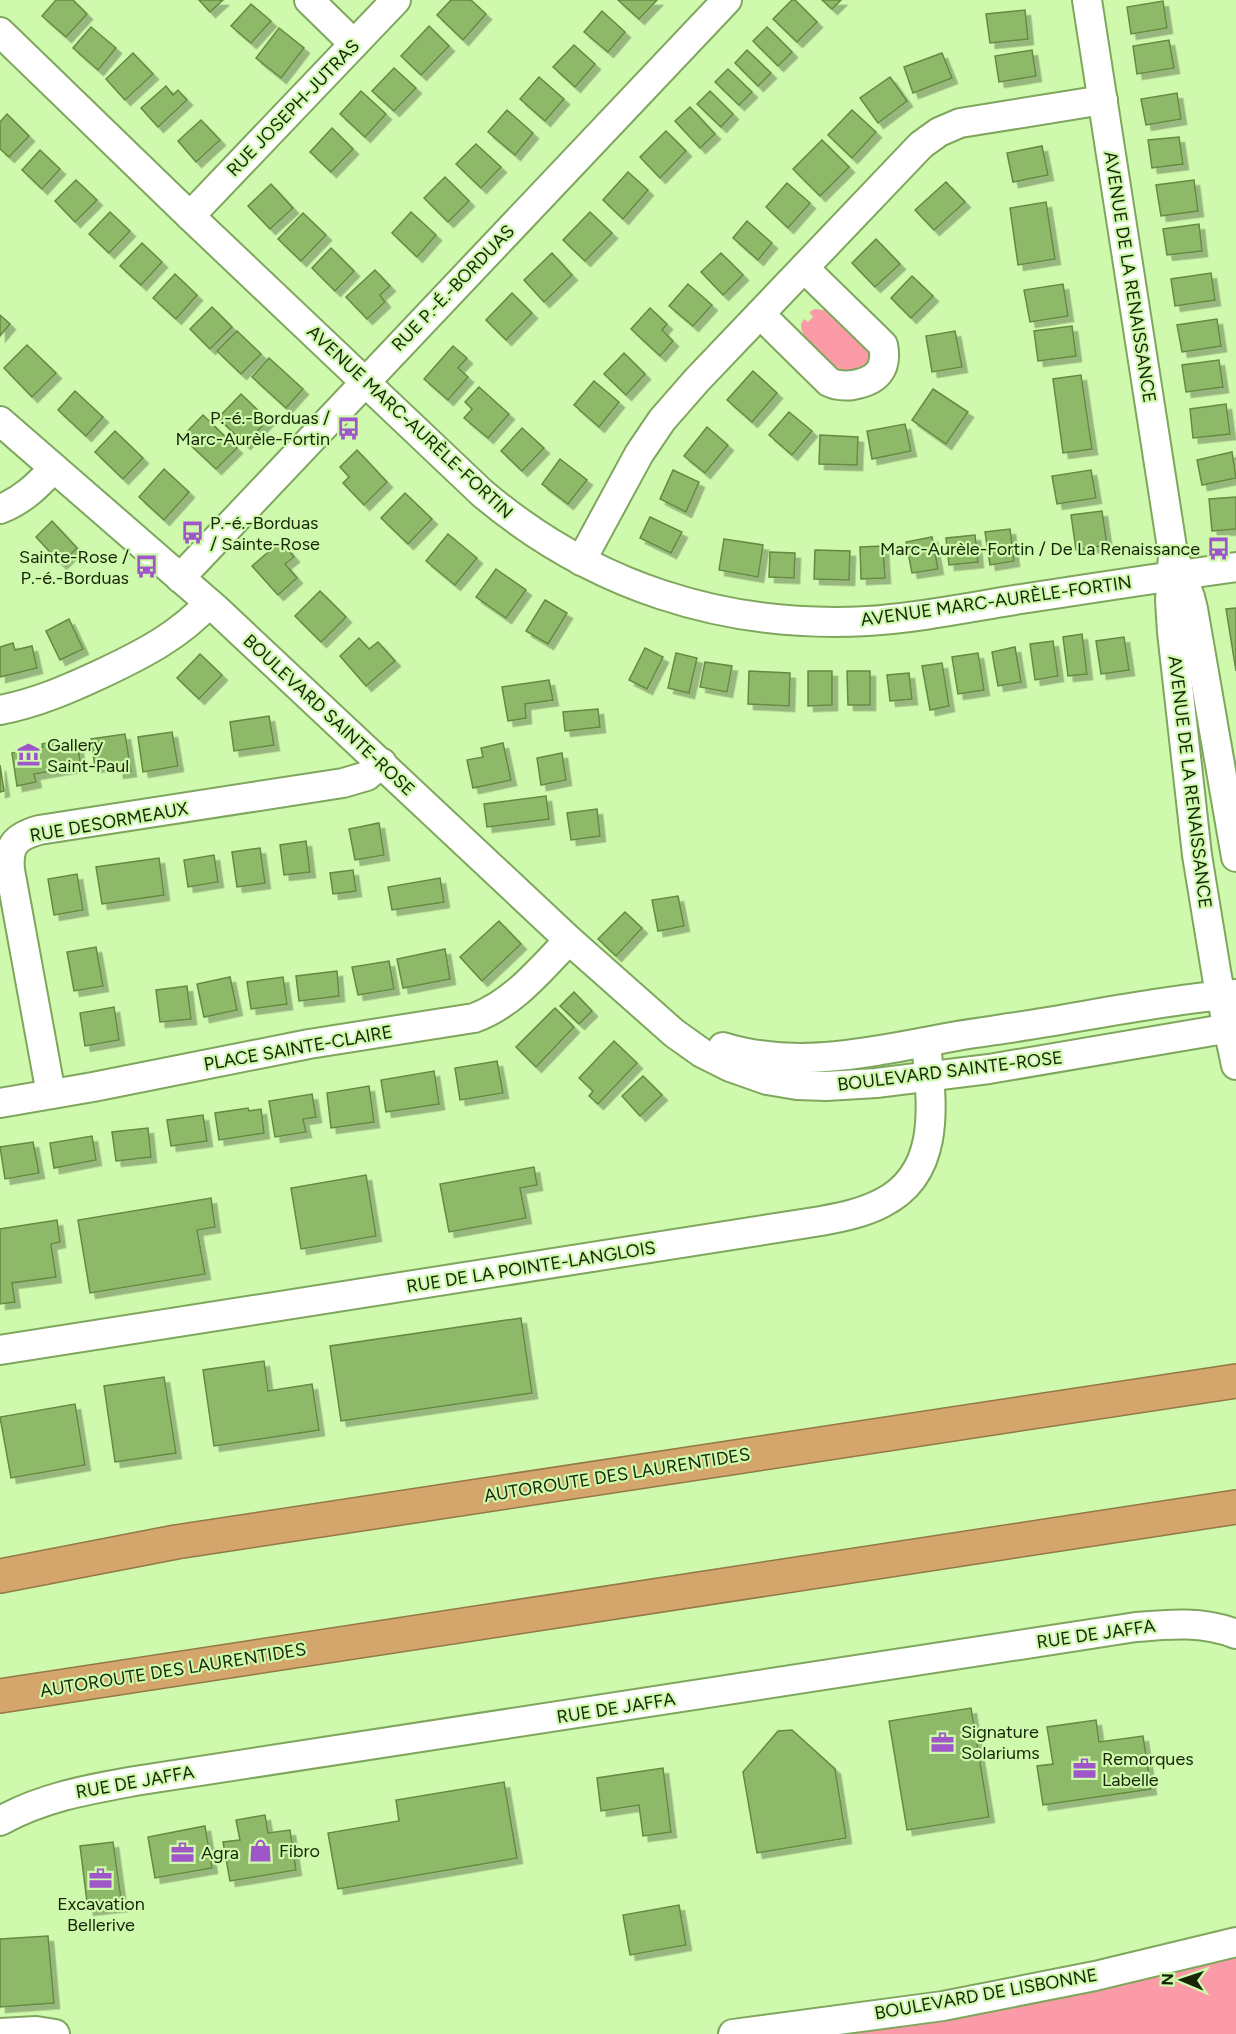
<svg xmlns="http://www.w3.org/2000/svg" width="1236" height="2034" font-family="Figtree,sans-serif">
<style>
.green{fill:#fb9ba7}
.building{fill:#8eb968;stroke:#658a42;stroke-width:1.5;filter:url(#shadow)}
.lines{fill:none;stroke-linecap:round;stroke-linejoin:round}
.minor-casing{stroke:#7fa65d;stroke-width:32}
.highway-casing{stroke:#927948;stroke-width:36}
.minor{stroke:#fff;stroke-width:28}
.highway{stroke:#d5a66b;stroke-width:33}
.labels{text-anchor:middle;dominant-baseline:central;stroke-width:4.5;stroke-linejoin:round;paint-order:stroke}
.street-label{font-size:18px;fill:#172607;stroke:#cff9ac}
.poi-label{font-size:18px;fill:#172607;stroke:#cff9ac;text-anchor:start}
</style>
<defs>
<filter id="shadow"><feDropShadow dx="5.5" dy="5.5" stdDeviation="0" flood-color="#0004"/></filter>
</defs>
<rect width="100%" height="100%" fill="#cff9ac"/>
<g class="green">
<path d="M815,309L831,311L869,348L870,356C857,386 833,367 818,352C810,343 801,337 801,324L804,319L808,322L813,317L809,312Z"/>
<polygon points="1236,1957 1236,2034 777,2034"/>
</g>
<g class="building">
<polygon points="56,0 73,0 87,14 66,37 42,16"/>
<polygon points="199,0 223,0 210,12"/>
<polygon points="451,0 471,0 486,14 463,40 437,15"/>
<polygon points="618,0 657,0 639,19"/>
<polygon points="792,0 795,0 817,22 797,42 773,19"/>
<polygon points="822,0 841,0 832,9"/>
<polygon points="1163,1 1167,28 1131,34 1127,7"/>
<polygon points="251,4 271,21 251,43 231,26"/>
<polygon points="1025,10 1028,39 990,43 986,14"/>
<polygon points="602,11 625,32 608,52 584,32"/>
<polygon points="429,26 449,46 421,75 401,56"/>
<polygon points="91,27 116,48 98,70 73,48"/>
<polygon points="767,27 792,52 778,66 753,41"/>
<polygon points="279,28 304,48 281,78 256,58"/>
<polygon points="1169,40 1174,68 1137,74 1133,46"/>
<polygon points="574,45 595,64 575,87 553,67"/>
<polygon points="747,50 771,73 758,86 735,63"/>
<polygon points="1032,50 1036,76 999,82 995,56"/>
<polygon points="133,53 153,74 125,100 106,79"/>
<polygon points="942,53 952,78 913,93 904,67"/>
<polygon points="394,68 416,88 394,111 372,91"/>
<polygon points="728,69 752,92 739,105 715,82"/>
<polygon points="539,77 564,99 545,121 520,99"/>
<polygon points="890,77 907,101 878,123 860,98"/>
<polygon points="166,86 173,95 178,90 187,100 158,127 141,108"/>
<polygon points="361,91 386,114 365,137 340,114"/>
<polygon points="710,91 733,114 721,127 697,104"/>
<polygon points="1177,93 1181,119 1146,125 1141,99"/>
<polygon points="690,107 715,134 700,148 675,121"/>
<polygon points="507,110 533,133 515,155 488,132"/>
<polygon points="852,110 876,132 852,158 828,135"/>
<polygon points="7,114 29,136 9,157 0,149 0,122"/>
<polygon points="201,120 220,140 196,162 178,141"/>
<polygon points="332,128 353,149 331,172 310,152"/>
<polygon points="666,131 686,151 660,178 640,157"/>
<polygon points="1179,137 1183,164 1152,168 1148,140"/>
<polygon points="822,140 849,167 820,196 793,169"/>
<polygon points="476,144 501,167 481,188 456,164"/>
<polygon points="1042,146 1048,175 1013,182 1007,153"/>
<polygon points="40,150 60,169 42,189 22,170"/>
<polygon points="628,172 648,190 623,219 603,200"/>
<polygon points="445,177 469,201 448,222 424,198"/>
<polygon points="76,180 97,200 75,222 55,201"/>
<polygon points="1194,180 1198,211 1161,216 1156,185"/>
<polygon points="946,182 965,202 934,230 915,210"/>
<polygon points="787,183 810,203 788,228 766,207"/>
<polygon points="271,184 293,208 270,229 248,206"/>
<polygon points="1046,202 1055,259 1018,265 1010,208"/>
<polygon points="110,212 130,231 109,253 89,234"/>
<polygon points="411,212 436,235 417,257 392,233"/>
<polygon points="590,212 612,233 585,261 563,240"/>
<polygon points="303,213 326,235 301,261 278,239"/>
<polygon points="747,221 772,243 758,260 733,238"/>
<polygon points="1199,224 1202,251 1167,255 1163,229"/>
<polygon points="876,239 900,264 875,287 852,263"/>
<polygon points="142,243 162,262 141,285 120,266"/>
<polygon points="331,248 354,271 335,291 312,268"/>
<polygon points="552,253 572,275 544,302 524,280"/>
<polygon points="721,253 743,275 723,295 701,272"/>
<polygon points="375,270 390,286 380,295 385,302 367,319 346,297"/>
<polygon points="1211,273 1215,300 1175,306 1171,279"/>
<polygon points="175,274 197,295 176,319 153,298"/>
<polygon points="912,276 933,296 911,318 891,298"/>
<polygon points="688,284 712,305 693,326 669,306"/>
<polygon points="1063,284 1068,316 1030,322 1024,290"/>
<polygon points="512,293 532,313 506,340 486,320"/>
<polygon points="212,307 232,327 210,349 190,329"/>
<polygon points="650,308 667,324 662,330 673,341 660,356 631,329"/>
<polygon points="0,315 10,324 0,336"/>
<polygon points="1217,319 1221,346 1182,352 1177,325"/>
<polygon points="1072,326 1076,356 1038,361 1034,331"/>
<polygon points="237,331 261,354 241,374 217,351"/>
<polygon points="955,331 962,367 932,372 926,336"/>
<polygon points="27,345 56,373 32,397 4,368"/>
<polygon points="453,346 467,358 458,368 468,377 448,400 424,379"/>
<polygon points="624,353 645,374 626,395 604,374"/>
<polygon points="269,358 303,389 286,408 252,377"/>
<polygon points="1219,360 1223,387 1186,392 1182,365"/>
<polygon points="753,371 777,393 752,422 727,400"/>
<polygon points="1081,375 1092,449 1063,453 1053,379"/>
<polygon points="594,381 619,402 599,427 574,405"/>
<polygon points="479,387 509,414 488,438 464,418 472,409 465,402"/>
<polygon points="933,389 968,412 946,444 912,420"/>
<polygon points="75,391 103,417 86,436 58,410"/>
<polygon points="241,394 268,420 245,444 218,418"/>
<polygon points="1226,404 1230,434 1193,438 1190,409"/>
<polygon points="789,412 812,431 792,455 769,435"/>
<polygon points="203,415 237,448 216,469 182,437"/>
<polygon points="905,424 911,451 872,459 867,431"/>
<polygon points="707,427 728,445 705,473 684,456"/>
<polygon points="522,428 544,448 522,471 501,451"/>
<polygon points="115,431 143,458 123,479 95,452"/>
<polygon points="820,435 858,437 857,465 819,464"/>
<polygon points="357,450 387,482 364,505 343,483 349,477 340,467"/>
<polygon points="1232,452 1236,478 1202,485 1197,460"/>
<polygon points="560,459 587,480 568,504 542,484"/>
<polygon points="164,469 189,492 164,520 139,497"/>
<polygon points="673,470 699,482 686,512 660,499"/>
<polygon points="1091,470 1096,498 1057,504 1052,476"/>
<polygon points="405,493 432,519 408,544 381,518"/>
<polygon points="1236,497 1236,529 1212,531 1209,499"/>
<polygon points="1102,511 1107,545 1076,550 1071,515"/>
<polygon points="650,517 682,532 671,553 640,538"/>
<polygon points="52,521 77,548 61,564 36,537"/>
<polygon points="1010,529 1014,561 990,565 985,532"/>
<polygon points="448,534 477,558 455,585 426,561"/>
<polygon points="975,535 978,562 949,565 946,538"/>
<polygon points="932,537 938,569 912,573 906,542"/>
<polygon points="724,539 763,545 758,577 719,570"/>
<polygon points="281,541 294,557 285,564 297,578 278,595 252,566"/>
<polygon points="883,546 885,578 861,579 860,547"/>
<polygon points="815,550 850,551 849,580 814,579"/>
<polygon points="770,552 795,553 794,578 769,577"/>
<polygon points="496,569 526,590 506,618 476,597"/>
<polygon points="320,591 346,617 321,642 295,616"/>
<polygon points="545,600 567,613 548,644 526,631"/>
<polygon points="1236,608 1236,671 1226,609"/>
<polygon points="69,619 83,649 60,660 46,631"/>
<polygon points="1082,634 1087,674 1068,676 1063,637"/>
<polygon points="1124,637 1129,670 1101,674 1096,641"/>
<polygon points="359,638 369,649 378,642 395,661 366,686 340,656"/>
<polygon points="1053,641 1058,676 1035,680 1030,644"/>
<polygon points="13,643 15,650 32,646 37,668 0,677 0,647"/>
<polygon points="1015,647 1021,682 998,686 992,652"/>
<polygon points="645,648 663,657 647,689 629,680"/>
<polygon points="676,653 697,658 689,693 668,688"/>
<polygon points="978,653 984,690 958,694 952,657"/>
<polygon points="200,654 222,675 199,699 177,678"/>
<polygon points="705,662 732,666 727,692 700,687"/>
<polygon points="942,663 949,706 930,710 922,666"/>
<polygon points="749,671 790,673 789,706 748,704"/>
<polygon points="808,671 832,671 832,705 808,706"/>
<polygon points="847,671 870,671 870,705 848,705"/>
<polygon points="909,673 912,699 890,701 887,675"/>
<polygon points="549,680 553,700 525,704 526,718 508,721 502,687"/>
<polygon points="598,709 600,727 565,731 563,712"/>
<polygon points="269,716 274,745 234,751 230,722"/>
<polygon points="172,732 178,766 143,772 138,737"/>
<polygon points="125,734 131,771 118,773 117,764 95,767 91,739"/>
<polygon points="55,741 55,745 77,742 81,766 34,774 36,782 17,786 12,753 43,747 42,744"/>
<polygon points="503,743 511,780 473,788 467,760 483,757 481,748"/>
<polygon points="562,753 566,780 541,785 537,758"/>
<polygon points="0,765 4,791 0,792"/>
<polygon points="546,796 549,819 487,827 484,804"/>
<polygon points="597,809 600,836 571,840 567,813"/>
<polygon points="379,823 384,855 355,860 349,829"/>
<polygon points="306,841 310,872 284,875 280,845"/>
<polygon points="260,848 265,883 237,887 232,852"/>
<polygon points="214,855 218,882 188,887 184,860"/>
<polygon points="159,858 164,895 102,904 96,867"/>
<polygon points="353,870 356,891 333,894 330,873"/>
<polygon points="77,874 83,910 54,915 48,879"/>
<polygon points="440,878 444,902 392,910 388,887"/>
<polygon points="678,896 684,926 658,931 652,900"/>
<polygon points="625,912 642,928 616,956 598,939"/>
<polygon points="499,921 521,944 482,981 460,957"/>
<polygon points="96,947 103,986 74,991 67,952"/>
<polygon points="445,949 450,979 403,988 397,959"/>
<polygon points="389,961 394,989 358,995 352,967"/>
<polygon points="337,971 339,996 299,1001 296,976"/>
<polygon points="230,977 237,1010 204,1017 197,984"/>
<polygon points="283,977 287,1004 251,1009 247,982"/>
<polygon points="187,986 191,1019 160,1022 156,990"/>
<polygon points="574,992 592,1011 579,1024 560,1006"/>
<polygon points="114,1007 119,1040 85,1046 80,1013"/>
<polygon points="555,1008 574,1027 536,1067 516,1047"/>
<polygon points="614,1041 637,1063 598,1104 589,1096 593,1091 579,1078"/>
<polygon points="497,1061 503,1093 460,1100 455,1068"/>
<polygon points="434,1071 439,1104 386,1112 381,1080"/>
<polygon points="643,1076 662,1095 640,1116 622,1096"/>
<polygon points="369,1086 374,1122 331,1128 327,1093"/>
<polygon points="312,1094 316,1117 303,1119 306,1132 275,1137 269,1101"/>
<polygon points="248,1108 249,1111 261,1109 264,1133 219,1140 215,1113"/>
<polygon points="203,1115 207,1141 171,1146 167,1120"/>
<polygon points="148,1128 151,1157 116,1161 112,1132"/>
<polygon points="92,1136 96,1160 54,1168 50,1143"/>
<polygon points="33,1142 39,1173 5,1179 0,1147"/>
<polygon points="534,1167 537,1185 520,1188 526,1218 449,1232 440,1184"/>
<polygon points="366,1175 376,1236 301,1249 291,1188"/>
<polygon points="211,1198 215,1227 197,1230 205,1274 90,1293 78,1220"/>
<polygon points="57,1220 60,1242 51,1244 56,1277 12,1283 15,1302 0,1304 0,1229"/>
<polygon points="521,1318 532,1393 341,1421 330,1346"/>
<polygon points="264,1361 268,1391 312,1384 319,1430 214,1446 203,1370"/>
<polygon points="164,1377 176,1453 115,1462 104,1386"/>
<polygon points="75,1404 85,1465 11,1478 0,1417"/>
<polygon points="971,1708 989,1817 907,1830 889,1721"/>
<polygon points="1096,1720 1099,1742 1143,1736 1151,1789 1043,1805 1037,1766 1053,1764 1047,1727"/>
<polygon points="792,1730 835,1769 846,1838 757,1853 743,1772 778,1731"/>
<polygon points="663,1768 671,1832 643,1836 639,1805 601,1811 597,1778"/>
<polygon points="504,1782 517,1858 338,1889 328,1833 399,1821 396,1800"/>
<polygon points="265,1815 268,1833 290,1830 296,1870 230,1881 223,1842 240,1840 236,1820"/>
<polygon points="205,1826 212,1868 155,1878 148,1837"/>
<polygon points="113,1842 122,1906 88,1910 80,1846"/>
<polygon points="679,1905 686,1945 630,1955 623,1915"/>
<polygon points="48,1936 54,2003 0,2007 0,1939"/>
</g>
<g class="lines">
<defs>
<g id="minor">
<polyline points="309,0 354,44"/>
<polyline points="1087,0 1173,554 1170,600 1172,632 1197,855 1217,977 1236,1065"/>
<path d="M0,32L190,216L482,493C592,586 724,629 868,621C919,618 970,607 1021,599C1092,588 1164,577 1236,567"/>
<polyline points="190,216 396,0"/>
<path d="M760,314L829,382C837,386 845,386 853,385C876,381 888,370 883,345L804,268"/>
<polyline points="0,421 215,608 569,940 674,1033 702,1053 730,1067 767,1080 797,1085 826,1086 876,1083 989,1069 1236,1027"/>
<path d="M0,509C22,501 38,485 54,468"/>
<polyline points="581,561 639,454 662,420 697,380 921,145 939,132 960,123 1103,100"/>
<polyline points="1176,562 1190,597 1193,609 1236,857"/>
<polyline points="180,578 727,0"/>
<path d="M0,710C37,703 71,688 105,672C143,654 180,635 209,603"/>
<path d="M723,1047C800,1071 880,1050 957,1036C981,1032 1005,1029 1029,1025C1098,1014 1166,1000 1236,994"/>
<path d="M51,1094L10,870C8,845 15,837 39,830L343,783L367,776L382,763"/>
<path d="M0,1103L93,1087L309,1044L474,1018C513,1004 541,969 569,940"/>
<path d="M0,1350L821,1221C842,1217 863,1213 882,1203C944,1172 931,1099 926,1042"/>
<path d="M0,1821C44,1797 86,1790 135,1781L1136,1627C1170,1624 1203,1621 1236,1634"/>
<polyline points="0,2033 36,2031 55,2034"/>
<polyline points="733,2034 943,2006 1095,1976 1236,1942"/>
</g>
<g id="highway">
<polyline points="0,1576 176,1542 1236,1381"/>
<polyline points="0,1696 1236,1507"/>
</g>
</defs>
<use href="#minor" class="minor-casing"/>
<use href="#highway" class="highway-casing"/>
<use href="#minor" class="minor"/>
<use href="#highway" class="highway"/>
</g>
<defs>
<symbol id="bus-bare" viewBox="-9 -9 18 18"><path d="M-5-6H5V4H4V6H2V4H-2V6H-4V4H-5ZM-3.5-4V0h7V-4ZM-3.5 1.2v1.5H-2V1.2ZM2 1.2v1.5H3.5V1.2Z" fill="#9f56c9" stroke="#cff9ac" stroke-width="2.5" paint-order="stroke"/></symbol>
<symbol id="museum-bare" viewBox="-9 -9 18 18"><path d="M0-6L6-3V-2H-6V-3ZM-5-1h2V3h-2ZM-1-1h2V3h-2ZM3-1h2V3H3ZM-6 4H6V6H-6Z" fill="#9f56c9" stroke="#cff9ac" stroke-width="2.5" paint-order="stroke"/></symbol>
<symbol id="office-bare" viewBox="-9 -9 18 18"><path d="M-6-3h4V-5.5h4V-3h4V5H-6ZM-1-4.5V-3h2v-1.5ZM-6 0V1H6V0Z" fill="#9f56c9" stroke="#cff9ac" stroke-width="2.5" paint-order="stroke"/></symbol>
<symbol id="shop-bare" viewBox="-9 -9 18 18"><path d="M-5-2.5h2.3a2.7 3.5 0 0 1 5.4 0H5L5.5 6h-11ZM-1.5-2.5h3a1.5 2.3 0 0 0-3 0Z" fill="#9f56c9" stroke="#cff9ac" stroke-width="2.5" paint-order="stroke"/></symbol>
</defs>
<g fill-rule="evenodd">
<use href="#bus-bare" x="332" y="412" width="33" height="33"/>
<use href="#bus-bare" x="176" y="516" width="33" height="33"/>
<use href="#bus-bare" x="1202" y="532" width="33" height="33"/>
<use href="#bus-bare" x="130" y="550" width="33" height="33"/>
<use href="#museum-bare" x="12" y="738" width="33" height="33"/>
<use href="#office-bare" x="926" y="1726" width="33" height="33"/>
<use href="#office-bare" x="1068" y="1752" width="33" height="33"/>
<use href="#shop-bare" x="244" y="1834" width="33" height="33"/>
<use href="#office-bare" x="166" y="1836" width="33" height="33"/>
<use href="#office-bare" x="84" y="1862" width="33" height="33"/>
</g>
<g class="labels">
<g class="street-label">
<text transform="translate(293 108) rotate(-46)">RUE JOSEPH-JUTRAS</text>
<text transform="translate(1130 277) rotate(81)">AVENUE DE LA RENAISSANCE</text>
<text transform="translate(453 288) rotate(-46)">RUE P.-É.-BORDUAS</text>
<text transform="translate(410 422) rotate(43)">AVENUE MARC-AURÈLE-FORTIN</text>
<text transform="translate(996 601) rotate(-8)">AVENUE MARC-AURÈLE-FORTIN</text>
<text transform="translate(329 715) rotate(43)">BOULEVARD SAINTE-ROSE</text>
<text transform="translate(1190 782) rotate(83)">AVENUE DE LA RENAISSANCE</text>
<text transform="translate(109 822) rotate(-10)">RUE DESORMEAUX</text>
<text transform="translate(298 1048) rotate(-10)">PLACE SAINTE-CLAIRE</text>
<text transform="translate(950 1071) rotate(-7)">BOULEVARD SAINTE-ROSE</text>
<text transform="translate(531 1267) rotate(-9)">RUE DE LA POINTE-LANGLOIS</text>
<text transform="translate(617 1475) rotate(-9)">AUTOROUTE DES LAURENTIDES</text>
<text transform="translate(1096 1634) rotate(-8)">RUE DE JAFFA</text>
<text transform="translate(173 1670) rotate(-9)">AUTOROUTE DES LAURENTIDES</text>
<text transform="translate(616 1708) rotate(-9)">RUE DE JAFFA</text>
<text transform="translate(135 1782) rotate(-10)">RUE DE JAFFA</text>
<text transform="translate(986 1994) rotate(-10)">BOULEVARD DE LISBONNE</text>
</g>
<g class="poi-label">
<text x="330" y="418" text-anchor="end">P.-é.-Borduas /<tspan x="330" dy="21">Marc-Aurèle-Fortin</tspan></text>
<text x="210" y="523">P.-é.-Borduas<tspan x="210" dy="21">/ Sainte-Rose</tspan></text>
<text x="1200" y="549" text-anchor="end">Marc-Aurèle-Fortin / De La Renaissance</text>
<text x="129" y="557" text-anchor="end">Sainte-Rose /<tspan x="129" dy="21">P.-é.-Borduas</tspan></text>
<text x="47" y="745">Gallery<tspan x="47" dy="21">Saint-Paul</tspan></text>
<text x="961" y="1732">Signature<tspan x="961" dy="21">Solariums</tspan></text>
<text x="1102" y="1759">Remorques<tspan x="1102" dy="21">Labelle</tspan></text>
<text x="279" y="1851">Fibro</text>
<text x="201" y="1853">Agra</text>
<text x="101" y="1904" text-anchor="middle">Excavation<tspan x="101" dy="21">Bellerive</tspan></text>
</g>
</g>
<g transform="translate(1182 1980) rotate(272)" stroke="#cff9ac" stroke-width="4.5" paint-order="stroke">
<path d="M0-4.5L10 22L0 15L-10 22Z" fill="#172607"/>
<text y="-9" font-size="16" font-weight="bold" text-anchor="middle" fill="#172607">N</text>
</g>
</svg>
